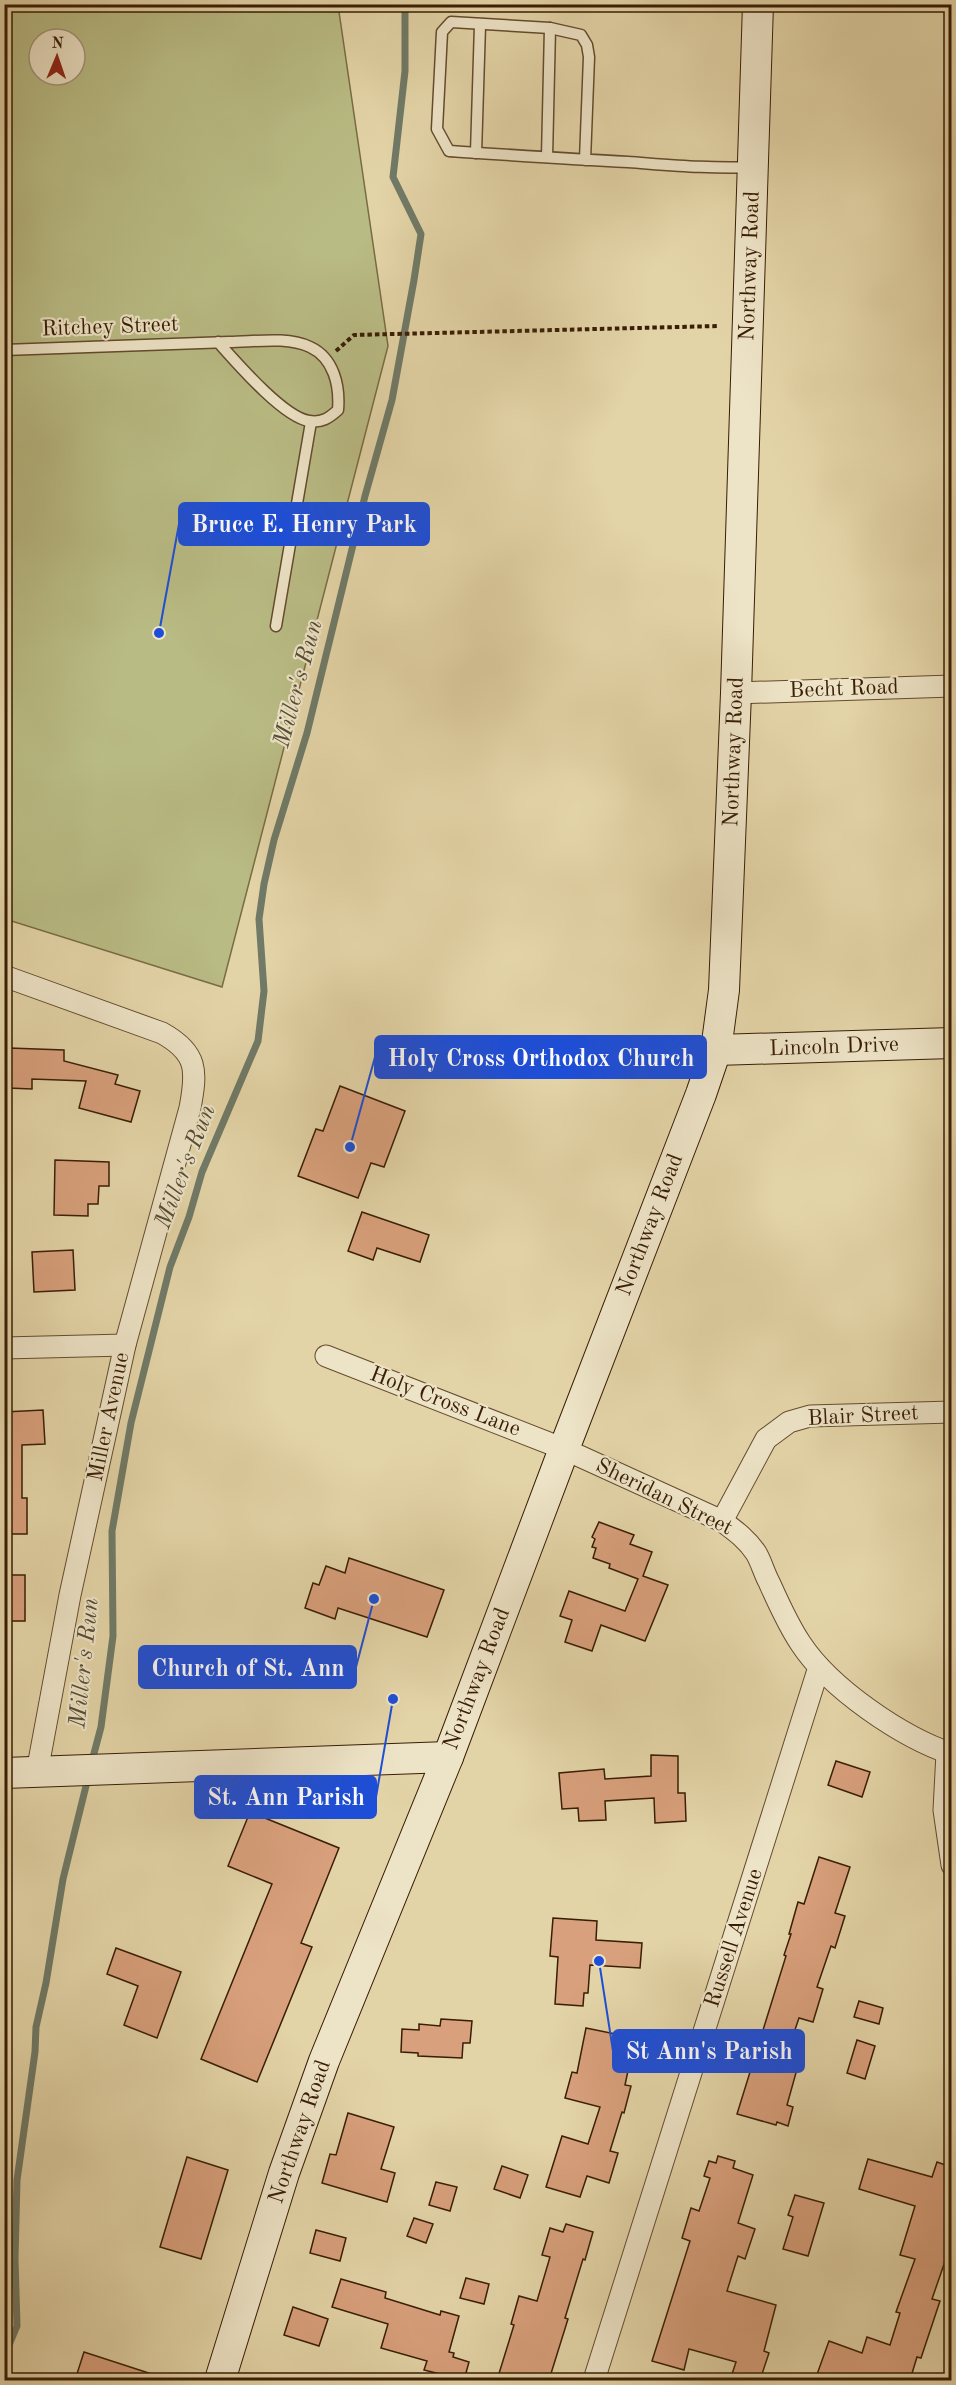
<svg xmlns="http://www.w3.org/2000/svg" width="956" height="2385" font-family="'Old Standard TT',serif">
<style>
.green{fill:#b9bb84;stroke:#796c44;stroke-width:1.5;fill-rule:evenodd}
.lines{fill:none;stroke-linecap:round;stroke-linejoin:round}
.stream{stroke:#707a67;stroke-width:7}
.building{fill:#d8a07c;stroke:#391d05;stroke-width:1.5}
.lane-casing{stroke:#644b2e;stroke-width:13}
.street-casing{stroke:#644b2e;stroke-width:23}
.secondary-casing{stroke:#391d05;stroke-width:32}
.path{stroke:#391d05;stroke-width:4;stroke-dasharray:4.5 3;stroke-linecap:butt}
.lane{stroke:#ede3c6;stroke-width:10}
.street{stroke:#ede3c6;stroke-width:21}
.secondary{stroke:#ede3c6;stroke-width:30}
.labels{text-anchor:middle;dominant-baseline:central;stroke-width:4.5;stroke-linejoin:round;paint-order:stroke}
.street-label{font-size:22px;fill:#391d05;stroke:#ede3c6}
.water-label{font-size:24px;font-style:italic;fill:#554c36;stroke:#ede3c6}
.leader{fill:none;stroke:#1d4ed8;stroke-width:2}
.callout-dot{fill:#1d4ed8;stroke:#ede3c6;stroke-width:2}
.callout{fill:#1d4ed8;stroke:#1d4ed8;stroke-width:2}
.callout-label{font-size:24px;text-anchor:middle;font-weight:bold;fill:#fff}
</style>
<rect width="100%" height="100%" fill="#e3d4a7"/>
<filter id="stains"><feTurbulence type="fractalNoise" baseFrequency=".00333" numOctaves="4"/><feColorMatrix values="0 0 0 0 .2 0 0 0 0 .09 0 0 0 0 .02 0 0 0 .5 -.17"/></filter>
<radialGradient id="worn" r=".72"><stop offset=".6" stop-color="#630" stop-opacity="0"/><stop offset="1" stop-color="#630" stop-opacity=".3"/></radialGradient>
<path class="green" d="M4,5H338L388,346L222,987L5,919ZM39,39H75V75H39Z"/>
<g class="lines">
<g class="stream">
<polyline points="92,1761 101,1727 113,1636 112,1531 131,1423 170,1267 189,1217 202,1172 258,1041 264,991 259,919 264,884 274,840 307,733 365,496 392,400 414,280 421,234 393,177 405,71 405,4"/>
<polyline points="4,2357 17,2326 15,2259 17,2180 35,2052 36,2027 46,1983 63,1879 88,1778"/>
</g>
</g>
<g class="building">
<polygon points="9,1048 64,1050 64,1061 118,1075 115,1084 140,1091 131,1122 79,1108 86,1081 32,1079 32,1089 8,1088"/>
<polygon points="340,1086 405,1111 384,1167 371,1163 358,1198 298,1176 316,1129 323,1131"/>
<polygon points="55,1160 109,1162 109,1186 99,1186 98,1204 88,1204 88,1216 54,1215"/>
<polygon points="362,1212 429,1235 420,1262 377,1248 373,1260 348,1251"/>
<polygon points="73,1250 75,1290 34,1292 32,1252"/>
<polygon points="43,1410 45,1444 22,1445 22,1498 27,1498 27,1534 4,1534 4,1412"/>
<polygon points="599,1522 634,1535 630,1544 652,1552 643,1576 668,1585 645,1641 601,1625 592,1651 565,1642 572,1620 560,1616 569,1591 625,1611 638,1579 609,1568 610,1564 593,1558 596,1548 592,1547 595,1539 592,1537"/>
<polygon points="349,1558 444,1590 427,1637 338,1608 335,1619 305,1608 313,1583 319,1585 326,1566 345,1573"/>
<rect x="4" y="1575" width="21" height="46"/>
<polygon points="651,1755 678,1756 678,1793 685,1793 686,1821 655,1823 654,1798 605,1801 606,1820 579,1821 578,1808 562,1809 559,1773 604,1769 605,1779 651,1776"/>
<polygon points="836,1761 870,1772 862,1797 828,1785"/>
<polygon points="250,1812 339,1848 301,1943 312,1947 257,2082 201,2059 272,1884 228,1866"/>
<polygon points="819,1857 850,1867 835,1913 845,1916 835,1948 831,1946 817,1987 823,1989 813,2022 799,2018 785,2059 799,2062 787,2105 793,2107 788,2126 777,2122 776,2125 737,2114 786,1956 784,1955 791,1934 789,1934 798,1902 804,1904"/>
<polygon points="553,1918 597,1921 596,1940 642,1943 640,1968 590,1965 588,1993 584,1993 583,2006 555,2004 558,1957 550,1956"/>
<polygon points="116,1948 181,1972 157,2038 124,2025 138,1986 107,1974"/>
<polygon points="859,2001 883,2008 879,2024 854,2017"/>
<polygon points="441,2019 472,2021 470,2043 463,2043 462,2058 418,2056 418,2053 401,2052 402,2029 419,2030 419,2024 440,2026"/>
<polygon points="586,2028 635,2038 625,2085 631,2086 624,2113 622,2112 610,2151 618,2153 609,2183 587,2176 580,2197 546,2187 562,2136 588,2144 600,2107 565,2098 572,2072 577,2073"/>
<polygon points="857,2040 875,2046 865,2079 847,2073"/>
<polygon points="348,2113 394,2127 381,2169 395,2173 387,2202 322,2183 330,2154 336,2155"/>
<polygon points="718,2156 735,2161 733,2168 753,2175 738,2223 755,2229 745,2259 738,2256 727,2291 776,2305 764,2351 769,2353 760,2380 730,2380 736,2362 689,2349 684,2370 652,2361 690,2241 682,2238 691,2208 699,2211 710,2178 704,2176 709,2161 716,2163"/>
<polygon points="187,2157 228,2170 201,2259 160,2247"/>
<polygon points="868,2159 932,2177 937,2162 951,2167 951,2244 932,2299 940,2301 921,2358 917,2357 910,2380 815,2380 829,2341 862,2353 867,2337 890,2345 900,2313 896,2312 915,2259 900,2255 915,2206 859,2189"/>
<polygon points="502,2166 528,2175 520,2198 494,2189"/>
<polygon points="436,2182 457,2187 450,2211 429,2205"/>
<polygon points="795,2195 824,2203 808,2256 783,2249 793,2217 788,2215"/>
<polygon points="414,2218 433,2224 426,2243 407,2236"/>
<polygon points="566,2224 593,2232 585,2260 583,2259 565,2318 568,2319 549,2380 497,2380 514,2325 511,2324 519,2296 537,2301 550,2257 542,2255 550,2228 563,2232"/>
<polygon points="316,2230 346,2238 340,2261 310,2253"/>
<polygon points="466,2278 489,2284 484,2304 460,2298"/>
<polygon points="341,2279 386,2292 385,2298 440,2315 441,2311 459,2316 449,2352 454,2353 453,2357 469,2362 464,2380 424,2370 427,2361 381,2348 388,2324 332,2307"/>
<polygon points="293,2307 328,2319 319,2346 284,2335"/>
<polygon points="84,2352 161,2377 160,2380 75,2380"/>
</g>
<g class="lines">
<defs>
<g id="lane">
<polyline points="476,153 480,25"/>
<polyline points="547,157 550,28"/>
<path d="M585,160L589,57L587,45L581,35L550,28L451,22L442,32L437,129L449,151C509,155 568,159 628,162C670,165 711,169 752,167"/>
<path d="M4,350C79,348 154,344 229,342C253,342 287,336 310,347C334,358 340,386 338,410C329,418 322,423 309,421C283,417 236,362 218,342"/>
<polyline points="276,626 311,422"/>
</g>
<g id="street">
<polyline points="736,693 952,686"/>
<path d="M4,976L162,1033C198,1053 197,1071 190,1108L125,1345L70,1595L37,1772"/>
<polyline points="4,1348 125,1345"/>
<path d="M326,1356L564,1449L722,1521C734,1530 747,1539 756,1553C761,1561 764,1573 769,1582C778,1602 788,1625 801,1644C830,1688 901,1737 952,1754"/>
<polyline points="722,1521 766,1439 789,1422 810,1416 952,1412"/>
<polyline points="947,1753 944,1810 952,1865"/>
<polyline points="594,2380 819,1667"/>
</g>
<g id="secondary">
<polyline points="716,1050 952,1043"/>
<polyline points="4,1773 448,1757"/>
<polyline points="220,2380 284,2173 324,2061 448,1757 564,1449 701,1094 716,1050 724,990 736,693 758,4"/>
</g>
</defs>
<use href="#lane" class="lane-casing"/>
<use href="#street" class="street-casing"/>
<use href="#secondary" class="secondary-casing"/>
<polyline class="path" points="336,351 354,335 718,326"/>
<use href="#lane" class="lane"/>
<use href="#street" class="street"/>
<use href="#secondary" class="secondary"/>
</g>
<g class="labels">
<g class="street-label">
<text transform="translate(750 266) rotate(-88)">Northway Road</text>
<text transform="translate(110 327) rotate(-2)">Ritchey Street</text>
<text transform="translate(844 689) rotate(-2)">Becht Road</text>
<text transform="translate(734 752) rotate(-88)">Northway Road</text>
<text transform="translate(834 1047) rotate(-2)">Lincoln Drive</text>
<text transform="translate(650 1225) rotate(-69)">Northway Road</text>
<text transform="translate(445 1402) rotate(21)">Holy Cross Lane</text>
<text transform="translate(863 1416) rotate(-3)">Blair Street</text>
<text transform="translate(109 1417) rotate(-78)">Miller Avenue</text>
<text transform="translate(664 1497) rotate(26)">Sheridan Street</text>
<text transform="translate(477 1679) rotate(-69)">Northway Road</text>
<text transform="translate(734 1938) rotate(-72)">Russell Avenue</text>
<text transform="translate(300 2132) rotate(-71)">Northway Road</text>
</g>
<g class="water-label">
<text transform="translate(299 684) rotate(-75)">Miller's Run</text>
<text transform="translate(186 1167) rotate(-69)">Miller's Run</text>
<text transform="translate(85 1663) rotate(-84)">Miller's Run</text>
</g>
</g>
<path class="leader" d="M159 633L179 524M350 1147L375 1057M374 1599L356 1667M393 1699L376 1797M599 1961L613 2051"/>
<g class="callout-dot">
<circle cx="159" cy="633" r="6"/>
<circle cx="350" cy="1147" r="6"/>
<circle cx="374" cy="1599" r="6"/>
<circle cx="393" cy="1699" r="6"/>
<circle cx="599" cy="1961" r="6"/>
</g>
<g class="callout">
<rect x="179" y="503" width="250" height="42" rx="6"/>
<rect x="375" y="1036" width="331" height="42" rx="6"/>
<rect x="139" y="1646" width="217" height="42" rx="6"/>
<rect x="195" y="1776" width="181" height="42" rx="6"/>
<rect x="613" y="2030" width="191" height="42" rx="6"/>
</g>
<g class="callout-label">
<text x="304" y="532">Bruce E. Henry Park</text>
<text x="541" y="1066">Holy Cross Orthodox Church</text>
<text x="248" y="1676">Church of St. Ann</text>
<text x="286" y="1805">St. Ann Parish</text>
<text x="709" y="2059">St Ann's Parish</text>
</g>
<rect width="956" height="2385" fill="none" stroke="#e3d4a7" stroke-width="24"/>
<rect x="6" y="6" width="944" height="2373" fill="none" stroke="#391d05" stroke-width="3"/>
<rect x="12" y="12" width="932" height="2361" fill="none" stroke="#391d05" stroke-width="1.5"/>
<g transform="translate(57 57) rotate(2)"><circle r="28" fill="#ede3c6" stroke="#a59479" stroke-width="1.5"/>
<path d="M0-4.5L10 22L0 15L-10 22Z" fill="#8f2418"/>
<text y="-9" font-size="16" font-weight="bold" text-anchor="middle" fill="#391d05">N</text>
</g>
<rect width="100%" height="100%" filter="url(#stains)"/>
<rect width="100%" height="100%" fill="url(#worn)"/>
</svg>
